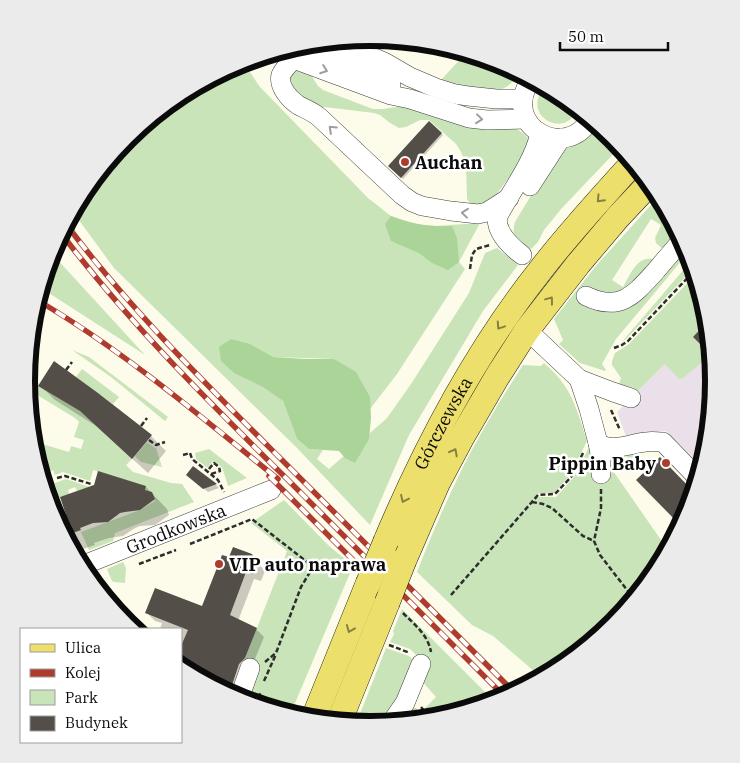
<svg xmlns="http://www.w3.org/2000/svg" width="740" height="763" font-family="'IBM Plex Serif',serif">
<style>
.industrial{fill:#eae0e9}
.green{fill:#c9e4b8}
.forest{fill:#abd498}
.shadow{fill:#0003}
.building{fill:#534e48}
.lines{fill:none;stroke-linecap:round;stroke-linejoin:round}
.minor-casing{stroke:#3e3e3e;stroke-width:20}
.major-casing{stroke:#1c1c1c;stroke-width:26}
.path{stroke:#2d2d2d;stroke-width:2.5;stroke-dasharray:5 2.5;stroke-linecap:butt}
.minor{stroke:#fff;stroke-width:19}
.major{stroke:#eddf6b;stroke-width:25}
.rail-casing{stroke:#af3b2f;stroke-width:5.5}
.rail{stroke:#fff;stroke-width:4;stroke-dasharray:11;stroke-linecap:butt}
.major-bridge-casing{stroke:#1c1c1c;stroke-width:26;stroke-linecap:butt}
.major-bridge{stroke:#eddf6b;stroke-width:25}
.oneway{stroke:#9d9d9d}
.oneway2{stroke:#878040}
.poi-dot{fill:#af3b2f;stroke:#fff;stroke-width:2}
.labels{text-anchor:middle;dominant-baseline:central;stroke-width:5;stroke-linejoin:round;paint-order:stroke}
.poi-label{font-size:18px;font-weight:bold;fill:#0b0b0b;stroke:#fff;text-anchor:start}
.street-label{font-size:18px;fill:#0b0b0b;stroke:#fff}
.rim{fill:none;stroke:#0b0b0b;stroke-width:6}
</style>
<rect width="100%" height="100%" fill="#fdfceb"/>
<polygon class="industrial" points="708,321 714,382 707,449 702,466 666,431 626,437 617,412"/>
<g class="green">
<path d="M466,53L502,64L519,73C515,79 509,87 502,89C487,94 456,85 440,81Z"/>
<polygon points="243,62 260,87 368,198 391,216 416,225 436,226 480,223 459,262 465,269 397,374 370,409 370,397 334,359 273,357 261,386 283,401 297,439 309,449 323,450 317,459 329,469 387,418 411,384 469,293 485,253 497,248 518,265 483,311 409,435 370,525 296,447 114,268 73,212 84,190 127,138 179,96"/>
<path d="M293,68L311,75L318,86L323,90L373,109H383L403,106L512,127C520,130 525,134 530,141L526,159L509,177L492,201L486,206L471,205L467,199L466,164L461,152L456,144L429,120H420L406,127L399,128L390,123L380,115L374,113L308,105L287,85Z"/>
<path d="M545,87L561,96L577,109C566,141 519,115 545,87Z"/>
<path d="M597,125L613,139L620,147L562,208L544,230L538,242L531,249C519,242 510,238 515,222L550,164L561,150L583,141L590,134Z"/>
<path d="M659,196L679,233L664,250L656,243L655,238L661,225L651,219L612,280L623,287C630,275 638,253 655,260C635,281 623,302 591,288L581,304C619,324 639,305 664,277L662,275L686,248L688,253L616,339L602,364L606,370L605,371L580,363L559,344L563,340L554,319L595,267Z"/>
<polygon points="52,252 55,257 145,355 41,288"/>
<polygon points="691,261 693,269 627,338 621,343"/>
<polygon points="695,275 707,315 708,321 693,338 711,355 683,378 679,379 665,364 637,392 634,391 635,388 619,384 621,378 612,365 612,361 615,353 629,344"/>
<polygon points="72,350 89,357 168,417 165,421 111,377"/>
<path d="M544,363C572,387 576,407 587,441L570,475L554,493H539L536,497H556L574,477L589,447L608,465L615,457L632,451L634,452L635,457L631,461L626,456L611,468L668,550L656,573L613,625L561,667L542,678L493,636L472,625L417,572C430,538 445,504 461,471C479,435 501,399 523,365L541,366Z"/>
<polygon points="82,369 119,397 113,404 76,377"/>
<polygon points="38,386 80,411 132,459 126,465 133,472 171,483 182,484 194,502 115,533 113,541 89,550 81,532 140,510 155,501 152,492 145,490 146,486 93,470 90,481 63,472 55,475 53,470 49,472 51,477 46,478 37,451 32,445 32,441 69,452 71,446 81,449 84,440 74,437 79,422 75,418 34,393"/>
<polygon points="147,442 155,448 156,448 162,467 141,462 135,456"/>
<polygon points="209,449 247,478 228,486 222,467 213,461 208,468 196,459 195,453"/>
<polygon points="66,479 90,487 77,491 75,487 68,490 69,494 54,499 49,485"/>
<polygon points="284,500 328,545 353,566 290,715 245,701 257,667 244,661 287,551 251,523"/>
<polygon points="123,562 126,568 125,583 114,582 112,581 107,569"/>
<polygon points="402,609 494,701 437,719 426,720 420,713 436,697 420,679 426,665 410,649 390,642 394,634 393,631"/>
<polygon points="386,648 409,656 416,663 388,723 370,725 356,724"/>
</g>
<g class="forest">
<path d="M391,216C413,224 427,227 452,226L457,238L459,262L448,270L432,263L419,253L391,241L385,224Z"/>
<polygon points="231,339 250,344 273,357 306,359 334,359 356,372 370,397 371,418 369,439 355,463 345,458 339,451 309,449 297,439 283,401 261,386 234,373 221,361 219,347"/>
<polygon points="416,708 426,720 398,723 407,710"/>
</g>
<g class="shadow">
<polygon points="429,122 443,135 403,179 389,166"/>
<polygon points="28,360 33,365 27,375"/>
<polygon points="40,385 97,394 151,436 166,451 148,473 96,426 55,400"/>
<polygon points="713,391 712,403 706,398"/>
<polygon points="193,467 216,485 219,488 208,492 191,478"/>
<polygon points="99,473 146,487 167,509 169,515 155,525 140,526 135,528 123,536 109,538 94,543 95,545 83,549 68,534 95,486"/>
<polygon points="251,555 265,571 261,581 254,579 238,621 256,629 264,637 252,666 240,692 208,679 207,682 181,668 181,629 160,629 162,623 155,621 147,613 202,608 230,559"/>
</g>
<g class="building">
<polygon points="429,121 442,133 401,178 388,166"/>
<polygon points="708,321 708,324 711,355 693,337"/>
<polygon points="54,361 98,393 152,435 132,459 80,411 38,386"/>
<polygon points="660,457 694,492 687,513 681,526 636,480"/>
<polygon points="193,466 217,484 203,489 186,475"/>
<polygon points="98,471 146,486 145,490 152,492 155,499 140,510 125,512 120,513 108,522 93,523 80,528 81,530 67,535 64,525 66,521 66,515 60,497 94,485"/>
<polygon points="233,547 252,554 257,562 253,574 246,572 230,615 257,628 245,658 239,664 232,685 200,672 198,677 181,668 181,646 188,630 145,613 155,588 202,606 222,555 229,557"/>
</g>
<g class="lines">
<defs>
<g id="minor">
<polyline points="334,41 384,62 410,77 436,88 455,94 468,96 496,99 522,99"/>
<polyline points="297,46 357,65"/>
<polyline points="280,51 294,59 391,95 410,99 469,118 487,120 526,119"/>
<path d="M294,59C289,64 284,68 281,75C278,86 289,99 298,105C305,109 312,111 319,117L402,195L412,202L422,206L451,211L478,214L487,212L509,198"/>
<polyline points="385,70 357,65 391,85"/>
<path d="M531,79C499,128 568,161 590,119"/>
<polyline points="530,186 561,138"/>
<path d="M522,255C510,246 497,233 497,218C512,189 532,165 540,134"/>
<path d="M586,296C619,312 633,296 654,273C663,262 673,251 682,240"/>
<polyline points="527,330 579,379 589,409 598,443 601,459 601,474"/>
<polyline points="579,379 613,392 631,398"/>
<path d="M598,443C611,453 632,443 646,442C652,441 657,442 663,442L698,478"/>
<polyline points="45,489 55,518"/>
<path id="s1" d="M81,566L271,490"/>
<polyline points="239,699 250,668"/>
<polyline points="391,723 405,703 421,664"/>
</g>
<g id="major">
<path id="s2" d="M386,541C426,446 475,353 539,272C568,234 601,198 633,163"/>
<polyline points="404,560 437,484 462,437 497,377 527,330 579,263 618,217 650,183"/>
<polyline points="313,720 368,584"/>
<polyline points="339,722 387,603"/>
</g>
</defs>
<use href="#minor" class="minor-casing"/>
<use href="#major" class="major-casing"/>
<g class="path">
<polyline points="470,269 472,255 476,249 490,245"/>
<polyline points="614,348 622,345 628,341 694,271"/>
<polyline points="66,370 72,362"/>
<polyline points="611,410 620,430"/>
<polyline points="141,426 147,418"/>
<polyline points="149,440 156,445 165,442"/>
<polyline points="183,455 190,453 192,459 218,480 224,492"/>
<polyline points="209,469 214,463 219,467 220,471 211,474"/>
<polyline points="57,478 65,476 91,484 92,486"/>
<polyline points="601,489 601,508 594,541 600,555 634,599"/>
<polyline points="532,502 543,504 552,508 583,536 594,541"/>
<polyline points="190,544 252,519 316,569"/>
<polyline points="139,564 176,550"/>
<polyline points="451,595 538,495 555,494 572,476 583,453"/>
<path d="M403,613C415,625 428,635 431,652"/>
<polyline points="389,645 410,653"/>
<polyline points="265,662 276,653 301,587 310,572 322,564 332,560 355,569"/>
<polyline points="264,681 276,654"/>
<polyline points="256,705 261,691"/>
<polyline points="421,707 431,719"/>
</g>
<use href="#minor" class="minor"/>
<use href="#major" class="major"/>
<defs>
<g id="rail">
<path d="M66,224C129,308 204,382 278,456C357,535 436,614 514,692"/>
<path d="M61,233C128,322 207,400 286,478C359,551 432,624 505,697"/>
<path d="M37,300C124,351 200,416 278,479"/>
<polyline points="269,476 392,599"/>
</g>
</defs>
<use href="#rail" class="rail-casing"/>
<use href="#rail" class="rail"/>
<defs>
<g id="major-bridge">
<polyline points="368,584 386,541"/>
<polyline points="387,603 404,560"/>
</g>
</defs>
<use href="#major-bridge" class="major-bridge-casing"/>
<use href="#major-bridge" class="major-bridge"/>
</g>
<defs><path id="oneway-chevron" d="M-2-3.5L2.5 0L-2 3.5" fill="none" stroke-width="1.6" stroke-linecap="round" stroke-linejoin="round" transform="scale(1.25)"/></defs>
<g class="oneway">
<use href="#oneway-chevron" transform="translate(324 70) rotate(20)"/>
<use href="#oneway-chevron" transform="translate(479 119) rotate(6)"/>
<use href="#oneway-chevron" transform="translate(332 129) rotate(-137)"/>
<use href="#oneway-chevron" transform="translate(465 213) rotate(-174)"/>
</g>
<g class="oneway2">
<use href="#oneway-chevron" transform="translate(600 199) rotate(133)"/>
<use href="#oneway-chevron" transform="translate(550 300) rotate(-53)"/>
<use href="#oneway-chevron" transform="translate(500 326) rotate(124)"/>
<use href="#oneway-chevron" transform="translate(454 452) rotate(-62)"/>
<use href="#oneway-chevron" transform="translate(404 499) rotate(115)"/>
<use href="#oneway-chevron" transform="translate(350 629) rotate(112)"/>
</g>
<g class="poi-dot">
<circle cx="405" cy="162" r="5"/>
<circle cx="666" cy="463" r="5"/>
<circle cx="219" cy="564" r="5"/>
</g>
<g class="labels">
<g class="poi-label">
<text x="415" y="162">Auchan</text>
<text x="656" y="463" text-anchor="end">Pippin Baby</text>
<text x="229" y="564">VIP auto naprawa</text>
</g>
<g class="street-label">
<text stroke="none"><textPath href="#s2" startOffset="131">Górczewska</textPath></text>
<text stroke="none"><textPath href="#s1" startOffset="102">Grodkowska</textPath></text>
</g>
</g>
<path d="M0 0H740V763H0ZM35 381a335 335 0 1 1 670 0a335 335 0 1 1-670 0Z" fill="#ebebeb" fill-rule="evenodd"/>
<path class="rim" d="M35 381a335 335 0 1 1 670 0a335 335 0 1 1-670 0Z"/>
<rect x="20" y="628" width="162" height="115" fill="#ffffff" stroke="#9d9d9d"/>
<rect x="30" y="644" width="25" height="8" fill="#eddf6b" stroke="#9d9d9d"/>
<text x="65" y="653" font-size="15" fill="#0b0b0b">Ulica</text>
<rect x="30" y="669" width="25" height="8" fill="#af3b2f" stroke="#9d9d9d"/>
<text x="65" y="678" font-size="15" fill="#0b0b0b">Kolej</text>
<rect x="30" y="690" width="25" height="15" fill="#c9e4b8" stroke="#9d9d9d"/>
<text x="65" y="703" font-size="15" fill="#0b0b0b">Park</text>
<rect x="30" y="716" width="25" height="15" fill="#534e48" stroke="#9d9d9d"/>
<text x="65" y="728" font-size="15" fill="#0b0b0b">Budynek</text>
<path d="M560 42v8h108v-8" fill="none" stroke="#0b0b0b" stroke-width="2.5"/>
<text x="568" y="42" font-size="15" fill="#0b0b0b" stroke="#ffffff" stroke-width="4" paint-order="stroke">50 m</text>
</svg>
